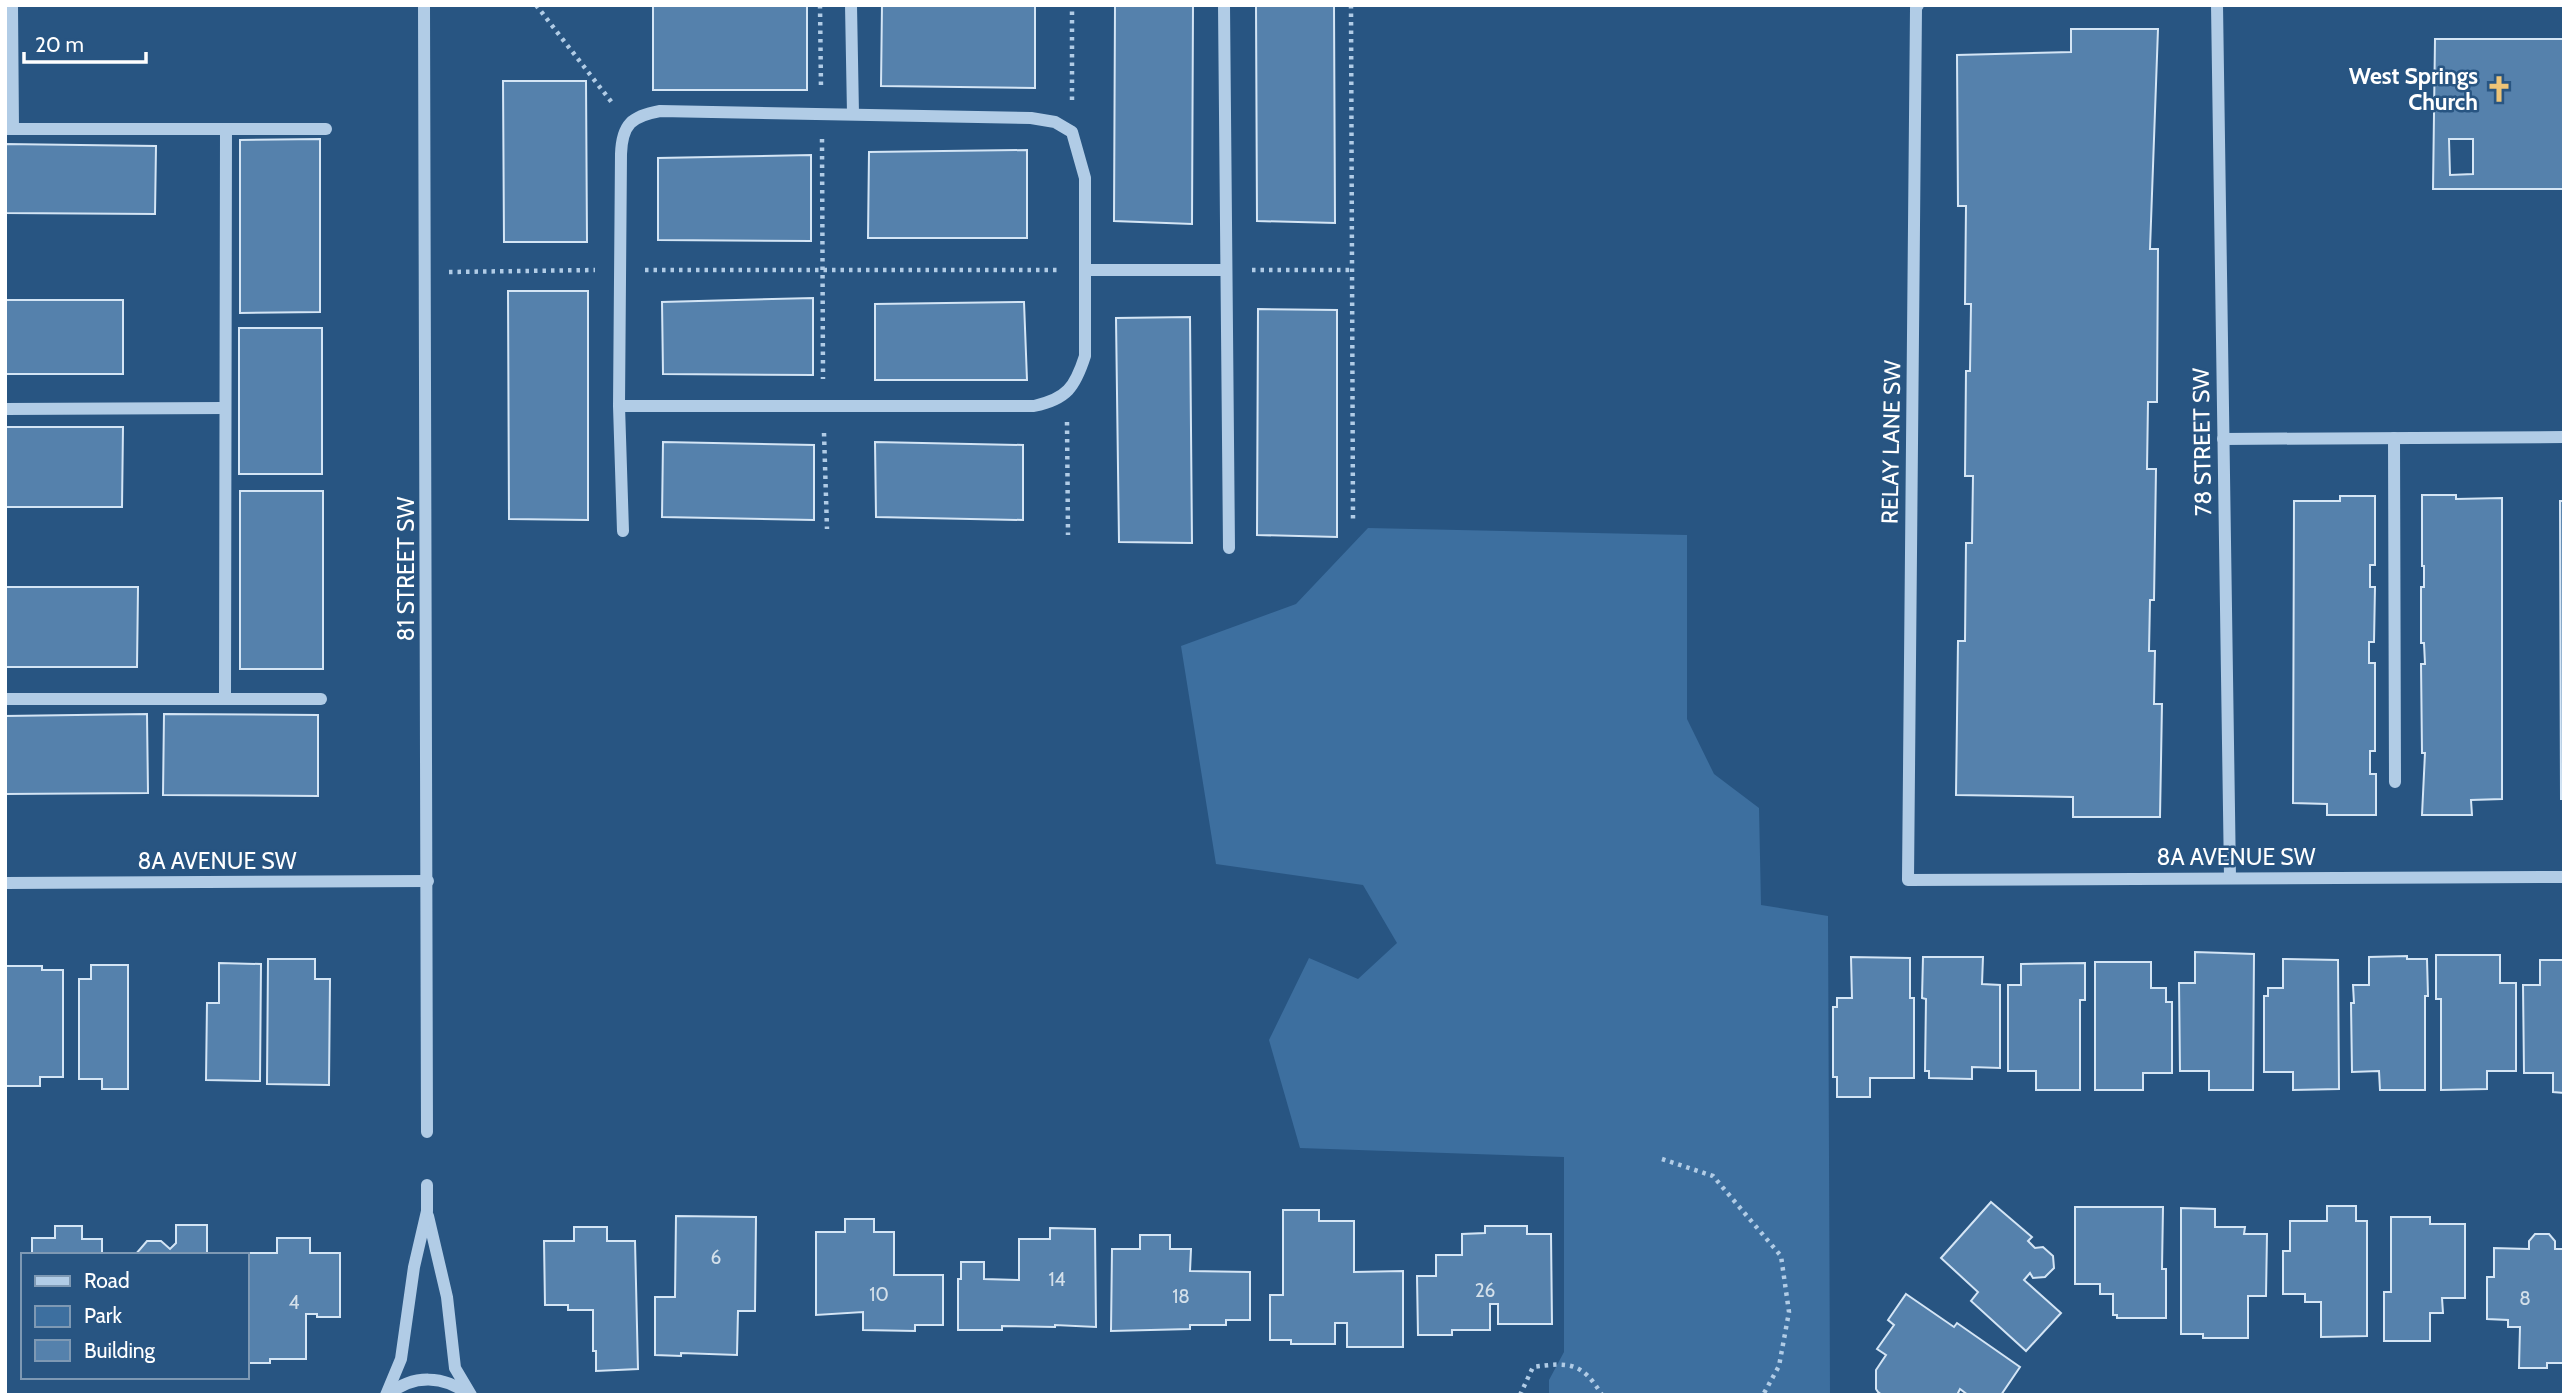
<svg xmlns="http://www.w3.org/2000/svg" width="2569" height="1400" font-family="Cabin,sans-serif">
<style>
.green{fill:#3d6f9f}
.building{fill:#5581ac;stroke:#d4e5f5;stroke-width:2;fill-rule:evenodd}
.lines{fill:none;stroke-linecap:round;stroke-linejoin:round}
.path{stroke:#b1cce6;stroke-width:4.5;stroke-dasharray:3.5 5;stroke-linecap:butt}
.minor{stroke:#b1cce6;stroke-width:12}
.labels{text-anchor:middle;dominant-baseline:central;stroke-width:5;stroke-linejoin:round;paint-order:stroke}
.number-label{font-size:19px;fill:#d4e0ea}
.poi-label{font-size:23px;font-weight:bold;fill:#fff;stroke:#285582;text-anchor:end}
.street-label{font-size:23px;fill:#fff;stroke:#285582}
</style>
<rect width="100%" height="100%" fill="#285582"/>
<polygon class="green" points="1368,528 1687,535 1687,719 1714,774 1759,808 1761,905 1828,916 1830,1395 1549,1395 1549,1380 1564,1352 1564,1157 1300,1148 1269,1040 1309,958 1358,979 1397,943 1363,885 1216,864 1181,646 1296,604"/>
<g class="building">
<rect x="653" y="5" width="154" height="85"/>
<polygon points="882,5 1035,5 1035,88 881,86"/>
<polygon points="1115,5 1193,5 1192,224 1114,221"/>
<polygon points="1256,5 1334,5 1335,223 1257,221"/>
<polygon points="2071,29 2158,29 2150,249 2158,249 2157,402 2148,402 2147,469 2156,469 2154,600 2150,600 2149,651 2155,651 2154,704 2162,704 2160,817 2073,817 2073,797 1956,795 1958,641 1965,641 1966,543 1972,543 1973,476 1965,476 1966,371 1970,371 1971,304 1965,304 1966,206 1958,206 1957,55 2071,52"/>
<path d="M2435,39H2564V189H2433ZM2449,139H2473V174L2450,175Z"/>
<polygon points="503,81 586,81 587,242 504,242"/>
<polygon points="320,139 320,312 240,313 240,140"/>
<polygon points="5,144 156,146 155,214 5,213"/>
<polygon points="1027,150 1027,238 868,238 869,152"/>
<polygon points="811,155 811,241 658,240 658,158"/>
<polygon points="508,291 588,291 588,520 509,519"/>
<polygon points="813,298 813,375 663,374 662,302"/>
<rect x="5" y="300" width="118" height="74"/>
<polygon points="1024,302 1027,380 875,380 875,304"/>
<polygon points="1258,309 1337,310 1337,537 1257,535"/>
<polygon points="1190,317 1192,543 1119,542 1116,318"/>
<rect x="239" y="328" width="83" height="146"/>
<polygon points="5,427 123,427 122,507 5,507"/>
<polygon points="663,442 814,445 814,520 662,517"/>
<polygon points="875,442 1023,445 1023,520 876,517"/>
<rect x="240" y="491" width="83" height="178"/>
<polygon points="2422,495 2456,495 2456,499 2502,498 2502,799 2471,800 2472,815 2422,815 2425,753 2422,753 2421,664 2425,664 2424,643 2421,643 2421,587 2424,587 2424,566 2422,566"/>
<polygon points="2340,496 2375,496 2375,565 2370,565 2370,587 2375,587 2374,642 2369,642 2369,663 2375,663 2375,751 2370,751 2370,774 2376,774 2376,815 2327,815 2327,804 2293,803 2294,501 2340,501"/>
<polygon points="2560,501 2564,501 2564,799 2561,799"/>
<polygon points="5,587 138,587 137,667 5,667"/>
<polygon points="147,714 148,793 5,794 5,716"/>
<polygon points="164,714 318,715 318,796 163,795"/>
<polygon points="2195,952 2254,954 2253,1090 2209,1090 2209,1071 2180,1071 2179,983 2195,983"/>
<polygon points="2436,955 2500,955 2500,983 2516,983 2516,1071 2487,1071 2487,1089 2441,1090 2441,999 2436,999"/>
<polygon points="2407,956 2407,959 2427,959 2428,996 2425,996 2425,1090 2380,1090 2379,1071 2352,1072 2351,1003 2354,1003 2353,985 2369,985 2369,957"/>
<polygon points="1851,957 1910,958 1910,998 1914,998 1914,1078 1870,1078 1870,1097 1837,1097 1837,1077 1833,1077 1833,1007 1837,1007 1837,998 1852,998"/>
<polygon points="1923,957 1983,957 1982,984 2000,985 2000,1068 1972,1067 1972,1079 1929,1078 1929,1071 1925,1071 1926,999 1922,998"/>
<polygon points="268,959 315,959 315,979 330,979 329,1085 267,1084"/>
<polygon points="2283,959 2338,960 2339,1089 2293,1090 2293,1072 2264,1072 2264,996 2268,996 2268,988 2283,988"/>
<polygon points="2540,960 2564,960 2564,1093 2553,1092 2553,1073 2524,1073 2523,985 2540,985"/>
<polygon points="2095,962 2151,962 2151,988 2166,988 2166,1002 2172,1002 2172,1073 2143,1073 2143,1090 2095,1090"/>
<polygon points="219,963 261,964 260,1081 206,1080 207,1003 219,1003"/>
<polygon points="2085,963 2085,1000 2080,1000 2080,1090 2036,1090 2036,1071 2008,1071 2008,985 2021,985 2021,964"/>
<polygon points="91,965 128,965 128,1089 102,1089 102,1079 79,1079 79,979 91,979"/>
<polygon points="5,966 42,966 42,970 63,970 63,1077 40,1077 40,1086 5,1086"/>
<polygon points="1991,1202 2032,1237 2028,1241 2035,1248 2043,1247 2053,1256 2054,1268 2045,1277 2033,1278 2030,1273 2024,1280 2061,1313 2026,1351 1971,1301 1978,1292 1941,1258"/>
<polygon points="2327,1206 2356,1206 2356,1221 2367,1221 2367,1336 2321,1337 2321,1302 2305,1302 2305,1294 2283,1294 2283,1251 2290,1251 2290,1221 2327,1221"/>
<polygon points="2075,1207 2163,1207 2162,1269 2166,1269 2166,1318 2117,1318 2117,1315 2113,1315 2113,1294 2100,1294 2100,1284 2075,1284"/>
<polygon points="2181,1208 2215,1209 2215,1227 2245,1227 2244,1234 2267,1234 2266,1296 2248,1296 2248,1338 2203,1338 2203,1334 2181,1334"/>
<polygon points="1283,1210 1319,1210 1319,1221 1354,1221 1354,1272 1403,1271 1403,1347 1347,1347 1347,1323 1335,1323 1335,1344 1291,1344 1291,1340 1270,1340 1270,1295 1283,1295"/>
<polygon points="676,1216 756,1217 755,1311 738,1311 737,1355 681,1353 681,1356 655,1355 655,1297 675,1297"/>
<polygon points="2391,1217 2430,1217 2430,1224 2465,1224 2465,1298 2442,1298 2443,1313 2430,1313 2430,1341 2384,1341 2384,1292 2391,1292"/>
<polygon points="845,1219 874,1219 874,1232 894,1232 894,1275 943,1275 943,1325 915,1325 915,1331 863,1330 863,1312 816,1315 816,1232 845,1232"/>
<polygon points="176,1225 207,1225 207,1255 135,1255 147,1241 161,1241 170,1249 176,1243"/>
<polygon points="55,1226 82,1226 82,1239 102,1239 102,1255 32,1255 32,1238 55,1238"/>
<polygon points="1485,1226 1527,1226 1527,1234 1551,1234 1552,1324 1498,1324 1498,1304 1490,1304 1490,1330 1452,1330 1452,1335 1418,1335 1417,1276 1436,1276 1436,1255 1462,1255 1462,1234 1485,1233"/>
<polygon points="574,1227 607,1227 607,1241 635,1241 638,1369 596,1371 596,1351 593,1351 593,1310 568,1310 568,1305 545,1305 544,1241 574,1241"/>
<polygon points="1050,1228 1095,1229 1096,1327 1055,1325 1055,1327 1002,1326 1002,1330 958,1330 958,1279 961,1279 961,1262 984,1262 984,1279 1019,1280 1019,1239 1050,1239"/>
<polygon points="2535,1234 2549,1234 2555,1241 2555,1249 2564,1249 2564,1363 2547,1363 2547,1368 2519,1368 2520,1327 2508,1327 2508,1320 2487,1319 2487,1277 2494,1277 2494,1248 2529,1249 2529,1241"/>
<polygon points="1140,1235 1170,1235 1170,1249 1191,1249 1190,1271 1250,1272 1250,1320 1226,1320 1226,1325 1190,1325 1190,1329 1111,1331 1112,1249 1140,1249"/>
<polygon points="277,1238 310,1238 310,1253 340,1253 340,1317 317,1317 317,1314 306,1314 306,1359 270,1359 270,1363 247,1363 249,1253 277,1253"/>
<polygon points="1906,1294 1954,1327 1957,1323 2020,1367 2001,1395 1968,1395 1960,1389 1957,1395 1882,1395 1878,1392 1876,1389 1876,1370 1886,1355 1877,1349 1894,1325 1888,1320"/>
</g>
<g class="lines">
<g class="path">
<polyline points="536,5 613,104"/>
<polyline points="820,5 821,88"/>
<polyline points="1351,5 1353,522"/>
<polyline points="1072,100 1072,5"/>
<polyline points="822,139 823,379"/>
<polyline points="645,270 1060,270"/>
<polyline points="1252,270 1350,270"/>
<polyline points="449,272 595,270"/>
<polyline points="1067,422 1068,535"/>
<polyline points="824,433 827,529"/>
<polyline points="1662,1159 1713,1176 1781,1256 1789,1312 1779,1366 1763,1395"/>
<path d="M1520,1395L1533,1367C1569,1362 1582,1362 1602,1395"/>
</g>
<g class="minor">
<polyline points="12,5 13,129"/>
<polyline points="424,5 427,1132"/>
<polyline points="851,5 853,114"/>
<polyline points="1224,5 1229,548"/>
<polyline points="1918,5 1916,8 1908,880 2564,877"/>
<polyline points="2217,5 2230,877"/>
<polyline points="5,129 326,129"/>
<polyline points="1085,270 1226,270"/>
<path d="M619,406H1034C1067,399 1075,387 1085,356V178L1072,132L1055,122L1031,118L660,111C632,116 622,124 621,154L619,406L623,531"/>
<polyline points="5,409 225,408"/>
<polyline points="2394,438 2395,782"/>
<polyline points="2223,439 2564,437"/>
<polyline points="5,699 321,699"/>
<polyline points="225,699 226,129"/>
<polyline points="5,883 428,881"/>
<polyline points="428,1216 447,1297 455,1368 471,1395"/>
<polyline points="386,1395 401,1359 414,1267 427,1211 427,1185"/>
<path d="M388,1395C413,1374 444,1375 469,1395"/>
</g>
</g>
<defs>
<symbol id="church-bare" viewBox="-9 -9 18 18"><path d="M-1.2-6h2.4v3.5h3.3v2.4h-3.3V6h-2.4V-.1h-3.3v-2.4h3.3Z" fill="#eec477" stroke="#285582" stroke-width="2.5" paint-order="stroke"/></symbol>
</defs>
<g fill-rule="evenodd">
<use href="#church-bare" x="2480" y="70" width="38" height="38"/>
</g>
<g class="labels">
<g class="number-label">
<text x="716" y="1257">6</text>
<text x="1057" y="1279">14</text>
<text x="1485" y="1290">26</text>
<text x="879" y="1294">10</text>
<text x="1181" y="1296">18</text>
<text x="2525" y="1298">8</text>
<text x="294" y="1302">4</text>
</g>
<g class="poi-label">
<text x="2478" y="76">West Springs<tspan x="2478" dy="26">Church</tspan></text>
</g>
<g class="street-label">
<text transform="translate(1891 442) rotate(-89)">RELAY LANE SW</text>
<text transform="translate(2202 442) rotate(-91)">78 STREET SW</text>
<text transform="translate(406 569) rotate(-90)">81 STREET SW</text>
<text x="2236" y="857">8A AVENUE SW</text>
<text x="217" y="861">8A AVENUE SW</text>
</g>
</g>
<rect width="2569" height="1400" fill="none" stroke="#ffffff" stroke-width="14"/>
<rect x="21" y="1253" width="228" height="126" fill="#285582" stroke="#7e99b4" stroke-width="2"/>
<rect x="35" y="1276" width="35" height="10" fill="#b1cce6" stroke="#7e99b4" stroke-width="2"/>
<text x="84" y="1288" font-size="21" fill="#ffffff">Road</text>
<rect x="35" y="1306" width="35" height="21" fill="#3d6f9f" stroke="#7e99b4" stroke-width="2"/>
<text x="84" y="1323" font-size="21" fill="#ffffff">Park</text>
<rect x="35" y="1340" width="35" height="21" fill="#5581ac" stroke="#7e99b4" stroke-width="2"/>
<text x="84" y="1358" font-size="21" fill="#ffffff">Building</text>
<path d="M24 52v10h122v-10" fill="none" stroke="#ffffff" stroke-width="3.5"/>
<text x="35" y="52" font-size="21" fill="#ffffff" stroke="#285582" stroke-width="5" paint-order="stroke">20 m</text>
</svg>
